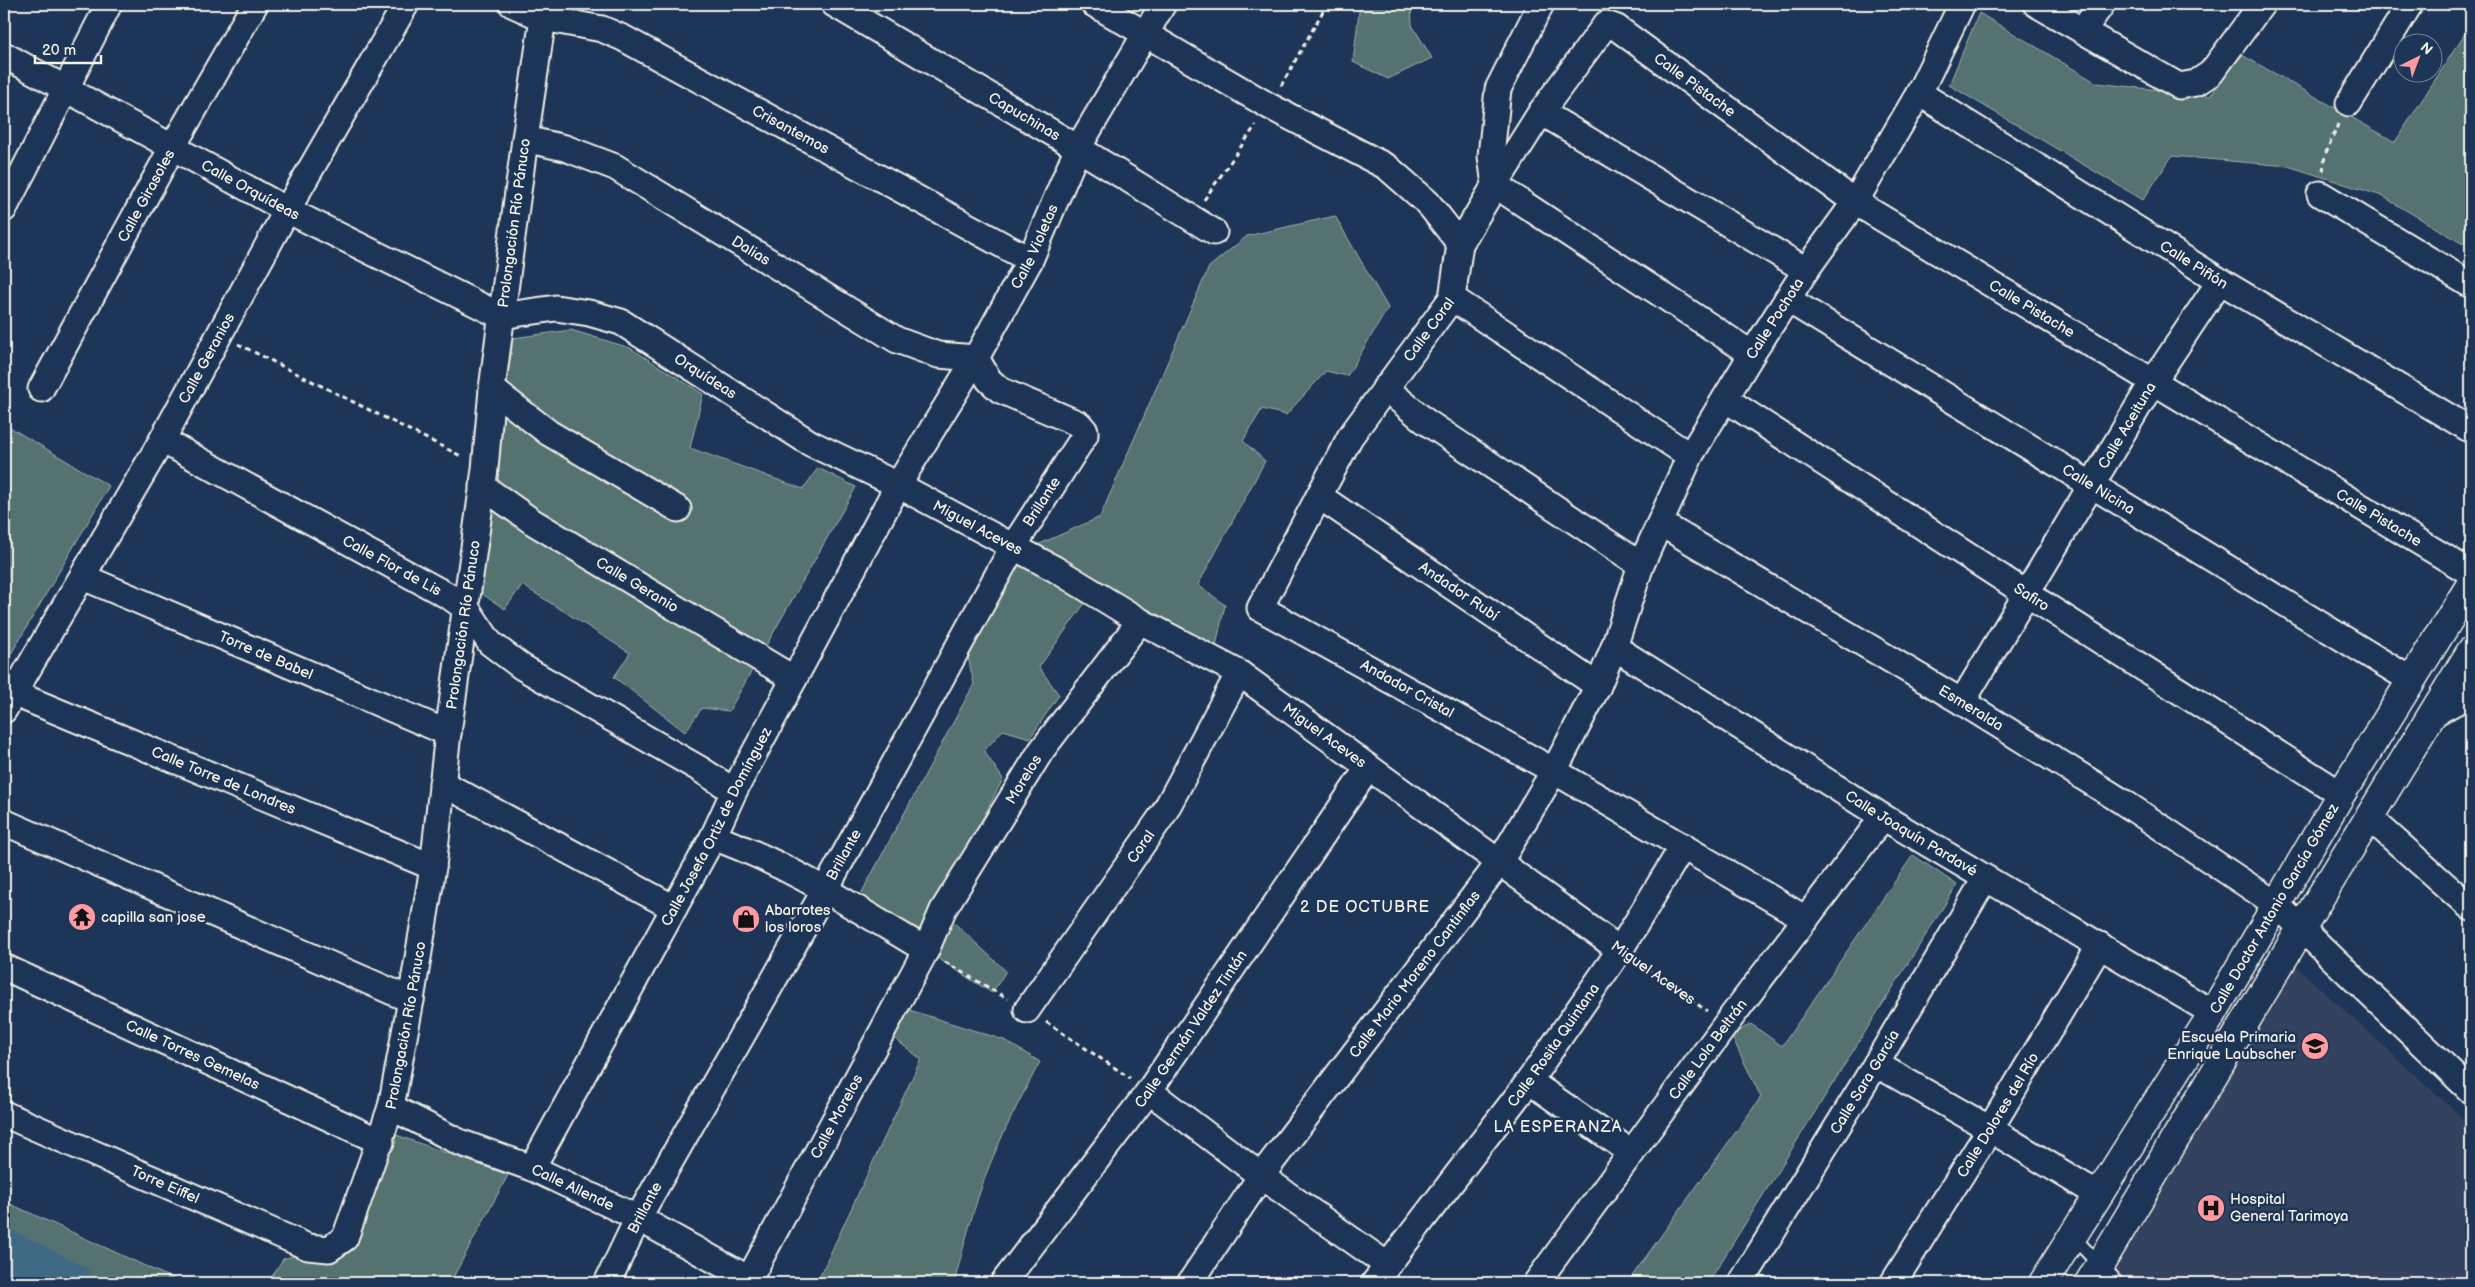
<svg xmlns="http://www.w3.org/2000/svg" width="2475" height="1287" font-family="'Balsamiq Sans',sans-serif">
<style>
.built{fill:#33425e}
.green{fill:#537270;stroke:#a4b2ac}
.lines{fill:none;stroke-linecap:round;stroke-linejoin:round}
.river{stroke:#3f6b84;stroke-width:40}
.lane-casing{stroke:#f4f1e8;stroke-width:16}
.street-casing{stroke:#f4f1e8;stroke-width:29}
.secondary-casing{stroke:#f4f1e8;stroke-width:31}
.path{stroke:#f4f1e8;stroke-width:3;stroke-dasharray:5 4;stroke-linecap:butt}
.lane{stroke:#1d3557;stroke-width:12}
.street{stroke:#1d3557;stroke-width:25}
.secondary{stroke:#1d3557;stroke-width:28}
.labels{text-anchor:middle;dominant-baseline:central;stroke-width:5;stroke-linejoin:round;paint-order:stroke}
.street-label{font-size:15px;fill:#f4f1e8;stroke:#1d3557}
.poi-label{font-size:15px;fill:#f4f1e8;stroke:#1d3557;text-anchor:start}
.neighbourhood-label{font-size:16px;letter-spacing:1px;fill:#f4f1e8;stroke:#1d3557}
</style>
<rect width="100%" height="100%" fill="#1d3557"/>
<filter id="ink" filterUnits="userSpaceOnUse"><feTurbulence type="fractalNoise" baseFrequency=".02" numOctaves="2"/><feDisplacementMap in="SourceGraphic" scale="10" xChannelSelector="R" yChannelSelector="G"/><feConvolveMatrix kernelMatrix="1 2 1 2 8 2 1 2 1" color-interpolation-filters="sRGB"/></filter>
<g filter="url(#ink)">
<polygon class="built" points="2296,966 2471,1126 2471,1283 2105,1283"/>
<g class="green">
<polygon points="1360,4 1411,4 1412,25 1432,58 1388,79 1353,62"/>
<polygon points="1979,13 2097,83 2210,96 2242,55 2395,142 2471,24 2471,230 2463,244 2382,196 2288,166 2172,156 2143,200 1949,85"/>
<polygon points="1335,216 1388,308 1347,376 1326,371 1286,415 1262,409 1243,441 1265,461 1198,585 1225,605 1215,650 1098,585 1039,667 1059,695 1030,738 1003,730 984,751 1003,779 937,907 1006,971 992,993 934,956 890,922 862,892 974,684 968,657 1015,555 1100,517 1209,267 1247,236"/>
<polygon points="571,330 630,348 703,394 690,448 803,489 818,468 856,487 729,711 702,708 685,732 614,677 630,653 522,585 505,609 479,592 513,338"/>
<polygon points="4,424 109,486 4,666"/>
<polygon points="1913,855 1957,885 1708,1283 1627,1283 1761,1097 1731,1035 1751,1024 1782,1046"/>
<path d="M903,1008L1004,1040L1040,1062C1021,1097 1003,1132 988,1169C974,1206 964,1245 954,1283H826L818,1280L921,1059L886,1032Z"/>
<polygon points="371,1126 508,1175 450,1283 268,1283 283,1259 339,1243"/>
<polygon points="4,1201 182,1283 4,1283"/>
</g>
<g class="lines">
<polyline class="river" points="4,1248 73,1283"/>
<defs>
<polyline id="lane" points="2073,1237 2117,1283"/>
<g id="street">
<path id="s1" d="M512,4L543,18L602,29L623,38L1030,260"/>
<path id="s2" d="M834,4L1078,148L1214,232"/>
<polyline points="1094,4 1269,106 1387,167 1428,203 1460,244"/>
<polyline points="1541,4 1498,89 1491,156 1495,185 1752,354"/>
<polyline points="2036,4 2179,86 2196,83 2211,73 2262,4"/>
<polyline points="2083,30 2102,4"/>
<path id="s3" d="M4,55L287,210L501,316L556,308L589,313L621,322L810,443L898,485L1055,569L1140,621L1239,673L1620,950"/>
<path id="s4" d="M1919,93L2220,281L2471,430"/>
<polyline points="2349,103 2410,4"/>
<polyline points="1541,112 1806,270"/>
<path id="s5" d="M525,139L565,148L615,167L897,340L938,355L976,358L989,380L1000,390L1079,424L1085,431V435L1013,547L825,890L638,1218L607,1283"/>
<polyline points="2320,194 2471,285"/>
<polyline points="4,209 109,4"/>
<polyline points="1452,298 1690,456"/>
<path id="s6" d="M1787,299L2411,680"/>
<polyline points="1385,388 1425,421 1641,565"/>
<path id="s7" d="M41,389L172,148L255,4"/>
<polyline points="492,389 549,433 678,509"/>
<path id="s8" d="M1725,399L2027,594L2341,794"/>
<path id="s9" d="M162,440L450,597L467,609L490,643L522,667L698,768L734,791"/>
<path id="s10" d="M482,486L533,522L794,679"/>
<path id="s11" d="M1319,496L1598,686"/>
<path id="s12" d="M1660,523L1962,702L2123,802L2276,904L2471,1091"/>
<path id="s13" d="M83,577L448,733"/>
<path id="s14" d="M1614,647L1883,817L2213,1013"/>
<path id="s15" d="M13,693L433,867"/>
<path id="s16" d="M1962,702L2154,380L2220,281"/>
<path id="s17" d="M4,710L162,440L287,210L406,4"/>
<polyline points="2431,715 2461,699 2471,690"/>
<polyline points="442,783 674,908"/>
<polyline points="2370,818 2471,908"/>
<polyline points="4,822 411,1000"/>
<path d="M713,837C789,864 857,909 926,950"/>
<path id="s18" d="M1806,919L1554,771L1260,608L1350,437L1452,298L1460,244L1495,185L1541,112L1606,24L1617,28L1855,202L2471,573"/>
<path id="s19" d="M4,967L381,1142"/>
<path id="s20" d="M1027,1010L1164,813L1239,673"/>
<polyline points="1876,1064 1990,1129 2099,1195"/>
<polyline points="1529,1081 1632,1153"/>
<polyline points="1149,1091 1261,1176 1386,1264"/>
<path id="s21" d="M391,1107L459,1142L532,1168L638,1218L749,1279"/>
<path id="s22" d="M4,1114L308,1247L329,1249L345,1238L391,1107L411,1000L433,867L448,733L485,469L492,389L525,139L543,18"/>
<path id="s23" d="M532,1168L713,837L734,791L898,485L976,358L1030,260L1078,148L1163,4"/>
<path id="s24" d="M747,1283L926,950L943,910L1041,751L1140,621"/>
<path id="s25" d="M1003,1283L1149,1091L1368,768"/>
<path id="s26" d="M1190,1283L1261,1176L1499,863L1554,771L1598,686L1614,647L1641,565L1690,456L1752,354L1806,270L1855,202L1919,93L1962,4"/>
<path id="s27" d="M1374,1283L1529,1081L1620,950L1683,846"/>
<path id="s28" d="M1536,1283L1726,1024L1883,817"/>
<path id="s29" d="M1741,1283L1876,1064L1985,879"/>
<path id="s30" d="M1893,1283L1990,1129L2100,945"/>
</g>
<g id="secondary">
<path id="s31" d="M2043,1283L2213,1013L2341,794L2471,584"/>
<polyline points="2089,1283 2302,927 2471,651"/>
</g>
</defs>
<use href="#lane" class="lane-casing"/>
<use href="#street" class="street-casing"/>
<use href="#secondary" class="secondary-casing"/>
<g class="path">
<polyline points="1281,86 1327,4"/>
<polyline points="2323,171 2325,155 2339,122"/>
<polyline points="1204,200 1256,125"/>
<polyline points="238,344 463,457"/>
<polyline points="945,962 1008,999"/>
<polyline points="1639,963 1707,1011"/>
<polyline points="1046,1022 1130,1078"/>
</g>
<use href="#lane" class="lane"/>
<use href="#street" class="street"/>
<use href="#secondary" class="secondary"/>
</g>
</g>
<defs>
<symbol id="temple-disc" viewBox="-11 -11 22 22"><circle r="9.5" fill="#ff9aa2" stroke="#1d3557"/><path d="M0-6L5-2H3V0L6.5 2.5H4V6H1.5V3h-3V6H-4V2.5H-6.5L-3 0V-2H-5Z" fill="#111"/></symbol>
<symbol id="shop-disc" viewBox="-11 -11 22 22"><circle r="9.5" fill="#ff9aa2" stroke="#1d3557"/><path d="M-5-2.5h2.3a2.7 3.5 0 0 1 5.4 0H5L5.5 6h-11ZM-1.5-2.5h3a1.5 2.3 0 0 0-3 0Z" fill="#111"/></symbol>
<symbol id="school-disc" viewBox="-11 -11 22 22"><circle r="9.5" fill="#ff9aa2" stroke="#1d3557"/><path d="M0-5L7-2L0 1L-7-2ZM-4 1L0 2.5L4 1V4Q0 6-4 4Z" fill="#111"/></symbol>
<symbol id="hospital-disc" viewBox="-11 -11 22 22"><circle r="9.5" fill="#ff9aa2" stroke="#1d3557"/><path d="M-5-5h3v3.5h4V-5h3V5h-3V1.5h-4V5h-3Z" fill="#111"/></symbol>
</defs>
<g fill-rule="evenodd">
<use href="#temple-disc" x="66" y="901" width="32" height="32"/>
<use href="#shop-disc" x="730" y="903" width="32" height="32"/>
<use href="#school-disc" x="2299" y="1030" width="32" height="32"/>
<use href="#hospital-disc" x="2195" y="1192" width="32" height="32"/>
</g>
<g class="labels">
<g class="street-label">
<text stroke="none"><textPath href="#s18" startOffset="1421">Calle Pistache</textPath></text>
<text stroke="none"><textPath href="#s2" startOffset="221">Capuchinas</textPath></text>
<text stroke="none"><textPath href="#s1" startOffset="308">Crisantemos</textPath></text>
<text stroke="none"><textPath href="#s3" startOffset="281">Calle Orquídeas</textPath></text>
<text stroke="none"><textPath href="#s7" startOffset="220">Calle Girasoles</textPath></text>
<text stroke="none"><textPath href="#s22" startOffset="1404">Prolongación Río Pánuco</textPath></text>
<text stroke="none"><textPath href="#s23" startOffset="1050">Calle Violetas</textPath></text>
<text stroke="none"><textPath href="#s5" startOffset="254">Dalias</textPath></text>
<text stroke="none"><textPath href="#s4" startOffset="324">Calle Piñón</textPath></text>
<text stroke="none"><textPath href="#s18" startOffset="1826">Calle Pistache</textPath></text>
<text stroke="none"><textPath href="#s26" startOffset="1134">Calle Pochota</textPath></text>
<text stroke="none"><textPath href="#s18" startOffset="955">Calle Coral</textPath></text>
<text stroke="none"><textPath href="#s17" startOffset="406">Calle Geranios</textPath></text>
<text stroke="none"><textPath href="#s3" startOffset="784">Orquídeas</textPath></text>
<text stroke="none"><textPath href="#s16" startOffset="322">Calle Aceituna</textPath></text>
<text stroke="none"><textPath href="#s6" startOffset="365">Calle Nicina</textPath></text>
<text transform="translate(1042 502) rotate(-57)">Brillante</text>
<text stroke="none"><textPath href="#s18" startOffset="2231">Calle Pistache</textPath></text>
<text stroke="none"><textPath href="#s3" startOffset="1096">Miguel Aceves</textPath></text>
<text stroke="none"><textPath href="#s9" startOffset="262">Calle Flor de Lis</textPath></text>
<text stroke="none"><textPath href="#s10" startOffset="184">Calle Geranio</textPath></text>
<text stroke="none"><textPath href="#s11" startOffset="169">Andador Rubí</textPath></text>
<text stroke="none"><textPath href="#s8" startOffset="365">Safiro</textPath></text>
<text stroke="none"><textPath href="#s22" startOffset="999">Prolongación Río Pánuco</textPath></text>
<text stroke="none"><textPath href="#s13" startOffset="199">Torre de Babel</textPath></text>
<text transform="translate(1407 689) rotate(29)">Andador Cristal</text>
<text stroke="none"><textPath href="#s12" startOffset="362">Esmeralda</textPath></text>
<text stroke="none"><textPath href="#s3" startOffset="1501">Miguel Aceves</textPath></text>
<text stroke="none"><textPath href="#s24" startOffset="575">Morelos</textPath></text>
<text stroke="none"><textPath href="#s15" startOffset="228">Calle Torre de Londres</textPath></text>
<text stroke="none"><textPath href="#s23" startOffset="388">Calle Josefa Ortiz de Domínguez</textPath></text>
<text stroke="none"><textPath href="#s14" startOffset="351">Calle Joaquín Pardavé</textPath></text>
<text stroke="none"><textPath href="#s20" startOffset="199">Coral</textPath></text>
<text transform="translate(844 855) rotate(-61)">Brillante</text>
<text stroke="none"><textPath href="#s31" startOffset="440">Calle Doctor Antonio García Gómez</textPath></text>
<text stroke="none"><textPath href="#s26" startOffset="382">Calle Mario Moreno Cantinflas</textPath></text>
<text transform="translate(1653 973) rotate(35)">Miguel Aceves</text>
<text stroke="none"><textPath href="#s22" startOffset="594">Prolongación Río Pánuco</textPath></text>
<text stroke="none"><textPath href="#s25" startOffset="316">Calle Germán Valdez Tintán</textPath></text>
<text stroke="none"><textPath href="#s27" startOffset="298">Calle Rosita Quintana</textPath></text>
<text stroke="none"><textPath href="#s28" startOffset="290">Calle Lola Beltrán</textPath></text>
<text stroke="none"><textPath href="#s19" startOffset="208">Calle Torres Gemelas</textPath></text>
<text stroke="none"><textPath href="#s29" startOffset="236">Calle Sara García</textPath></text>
<text stroke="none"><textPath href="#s30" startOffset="198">Calle Dolores del Río</textPath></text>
<text stroke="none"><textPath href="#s24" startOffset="189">Calle Morelos</textPath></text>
<text stroke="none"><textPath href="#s22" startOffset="176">Torre Eiffel</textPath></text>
<text stroke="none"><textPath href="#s21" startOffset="199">Calle Allende</textPath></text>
<text transform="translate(645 1208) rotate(-62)">Brillante</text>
</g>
<g class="poi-label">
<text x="765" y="910">Abarrotes<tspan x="765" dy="17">los loros</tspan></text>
<text x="101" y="917">capilla san jose</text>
<text x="2296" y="1037" text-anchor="end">Escuela Primaria<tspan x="2296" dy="17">Enrique Laubscher</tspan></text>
<text x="2230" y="1199">Hospital<tspan x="2230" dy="17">General Tarimoya</tspan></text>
</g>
<g class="neighbourhood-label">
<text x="1365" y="907">2 DE OCTUBRE</text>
<text x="1558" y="1127">LA ESPERANZA</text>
</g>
</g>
<rect width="2475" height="1287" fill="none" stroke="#1d3557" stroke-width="20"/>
<rect x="10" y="10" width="2455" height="1267" fill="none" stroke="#f4f1e8" stroke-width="2" filter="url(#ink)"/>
<g transform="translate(2418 58) rotate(42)"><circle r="24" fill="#1d3557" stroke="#738091"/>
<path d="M0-4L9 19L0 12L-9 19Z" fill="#ff9aa2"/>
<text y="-8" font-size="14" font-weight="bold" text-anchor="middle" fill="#f4f1e8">N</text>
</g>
<path d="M35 55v8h66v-8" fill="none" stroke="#f4f1e8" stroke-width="2.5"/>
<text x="42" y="55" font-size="15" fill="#f4f1e8" stroke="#1d3557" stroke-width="4" paint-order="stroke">20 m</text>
</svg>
